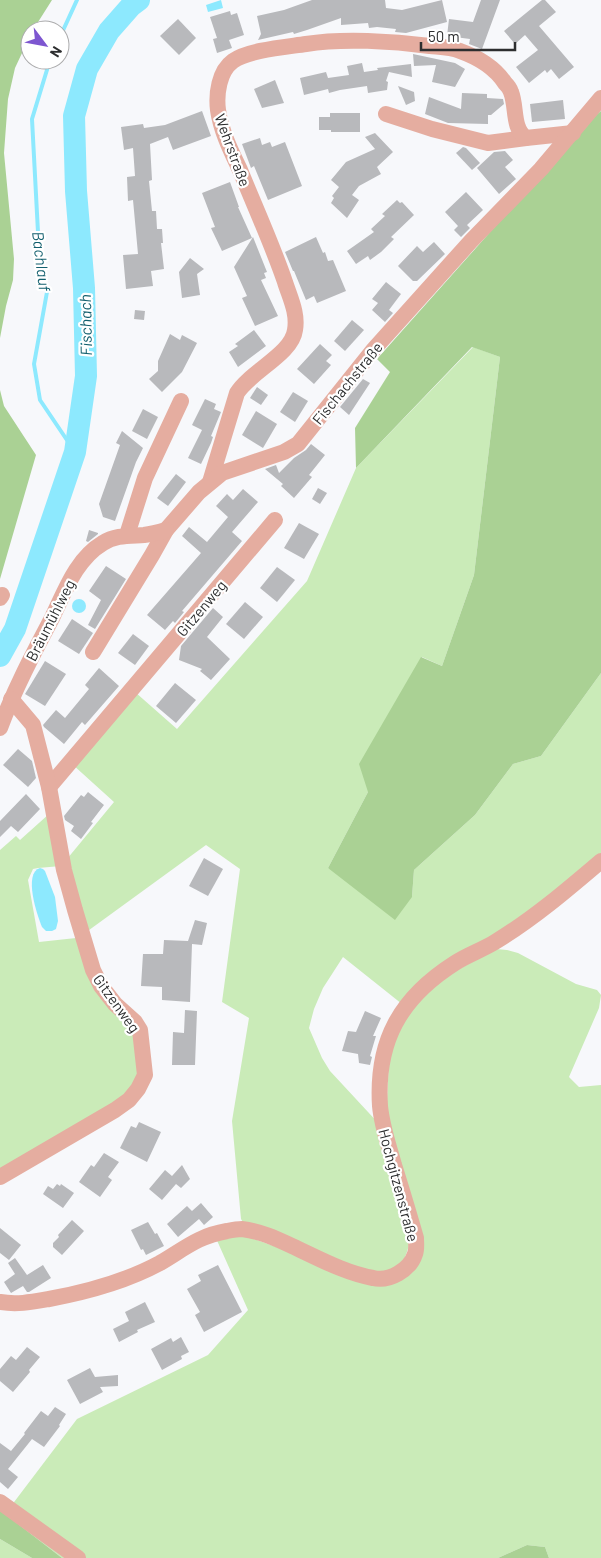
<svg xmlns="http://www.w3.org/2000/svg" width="601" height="1558" font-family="Barlow,sans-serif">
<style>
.green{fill:#caebb8}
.forest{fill:#aad194}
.water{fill:#8de9fe}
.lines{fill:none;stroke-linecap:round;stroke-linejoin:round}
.stream{stroke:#8de9fe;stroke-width:4}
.river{stroke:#8de9fe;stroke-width:22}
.building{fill:#b8b9bc}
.minor{stroke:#e5ada0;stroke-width:16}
.labels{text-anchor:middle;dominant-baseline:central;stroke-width:4.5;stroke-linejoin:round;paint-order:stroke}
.street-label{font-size:15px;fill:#2d2e2f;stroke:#fff}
.water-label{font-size:16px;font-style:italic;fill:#125f6e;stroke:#fff}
</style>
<rect width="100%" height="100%" fill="#f7f8fb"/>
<g class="green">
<path d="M473,347L500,357L474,575L442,666L422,657L368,792L328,868L412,897L414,870L475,815L513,764L541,756L601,673V859L402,1004L343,957L323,988L314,1009L309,1028L322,1058L330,1071L381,1126L410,1240C404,1268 399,1268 373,1274L244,1224L241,1219L232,1121L249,1018L222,1002L240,869L206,845L85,933L67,859L114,802L72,764L135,692L177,729L307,581L356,468Z"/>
<polygon points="49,814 61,866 38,868 33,869 28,880 39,942 76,938 136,1034 141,1069 133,1092 0,1172 0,850 16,836 20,840"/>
<polygon points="496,949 507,950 518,953 576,984 597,990 601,995 599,1008 569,1077 579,1087 601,1085 601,1558 549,1558 545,1547 527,1545 498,1558 62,1558 5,1514 77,1419 208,1355 248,1310 215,1236 237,1233 373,1281 415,1256 386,1123 390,1038 428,986"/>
<polygon points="0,1539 32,1558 0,1558"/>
</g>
<g class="forest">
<polygon points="0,0 52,0 33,30 30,30 30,36 15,68 8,99 4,153 14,259 13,280 6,306 0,338"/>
<polygon points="601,111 601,673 541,756 513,764 475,815 414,870 412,897 395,920 328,868 368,792 359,764 421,657 442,666 474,575 500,357 472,347 356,468 355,428 390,372 377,359 590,120"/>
<polygon points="0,390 4,406 36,455 0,579"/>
<polygon points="0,1510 62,1558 32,1558 0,1539"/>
<polygon points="527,1545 545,1547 549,1558 498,1558"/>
</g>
<g class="water">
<polygon points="221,0 223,8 208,12 206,5"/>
<circle cx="79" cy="606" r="7"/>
<path d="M40,868L43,869L45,871L55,897L58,921L56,929L52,931H46L42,927C37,915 23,873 40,868Z"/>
</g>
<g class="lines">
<g class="stream">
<polyline points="60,37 77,0"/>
<polyline points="50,60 32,119 40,270 47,292 34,364 40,400 75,452"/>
</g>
<polyline class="river" points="0,656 15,629 75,452 86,376 84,288 76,191 74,116 87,69 109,31 131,6 139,0"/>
</g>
<g class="building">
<polygon points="312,0 385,0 386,8 402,10 442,0 447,22 406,33 395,32 396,29 377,27 369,28 368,23 341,25 341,18 307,30 294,34 293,32 258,40 261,34 257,16 284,10"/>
<polygon points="481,0 500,0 482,49 469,44 470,39 447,36 449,19 473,22"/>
<polygon points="542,0 545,0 556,12 539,26 574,67 559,79 551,69 547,73 545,70 529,83 516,67 538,50 525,35 515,44 504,31"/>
<polygon points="230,11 231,15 237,13 244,35 229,40 232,48 217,53 213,39 217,38 210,17"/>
<polygon points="178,19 196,38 179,55 160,36"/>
<polygon points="413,54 455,63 465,69 455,87 432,82 436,65 414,66"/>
<polygon points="362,63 364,72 378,70 377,68 411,64 412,77 389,72 386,81 388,82 387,90 368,93 367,86 340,90 329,93 328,89 304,95 300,78 326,72 328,78 349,75 347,66"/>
<polygon points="275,80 284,103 262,108 254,89"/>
<polygon points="398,86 414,92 415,101 406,105"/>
<polygon points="462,93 487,94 487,98 503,99 504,104 491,115 488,115 488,124 448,123 425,114 429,97 461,109"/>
<polygon points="563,100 565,119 532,122 530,104"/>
<polygon points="202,111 211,136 173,150 168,137 150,144 152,180 149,181 152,211 156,211 157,229 162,229 163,243 161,243 164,269 151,271 153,286 126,289 123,255 138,254 133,200 128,201 127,177 135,176 133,148 124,150 121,127 143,124 144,128 165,125"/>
<polygon points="330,113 360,113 360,132 331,132 331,130 319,130 319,117 330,117"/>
<polygon points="375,133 393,152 377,167 381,174 359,186 352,195 359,200 347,218 331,203 334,198 332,196 339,187 331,180 346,162 375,149 365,137"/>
<polygon points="260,138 262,145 270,142 272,147 285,142 302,186 268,200 254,166 251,168 242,144"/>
<polygon points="463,147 466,148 480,163 472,170 456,153"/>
<polygon points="505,151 513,160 505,167 516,179 499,194 477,168 494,152"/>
<polygon points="230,182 239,207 238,207 252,238 222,251 211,228 215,227 202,193"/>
<polygon points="466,192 483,210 467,225 470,228 461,237 454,230 458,226 445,212"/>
<polygon points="397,200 400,203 402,202 414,215 391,237 394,239 381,252 370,260 368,256 356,264 347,251 374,232 371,229 385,216 382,214"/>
<polygon points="253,237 267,272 264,273 266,278 261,280 278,316 255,326 242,298 247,296 234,267"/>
<polygon points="316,237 323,253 325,252 328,261 333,260 346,291 317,303 314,296 306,300 294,271 293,271 285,252"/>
<polygon points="434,242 445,254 417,281 413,281 398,266 417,246 423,252"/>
<polygon points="190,258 204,269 197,274 200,295 182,298 179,272"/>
<polygon points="386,282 401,294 389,310 393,313 385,322 372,310 378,303 372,299"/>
<polygon points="135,310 145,311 144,320 134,319"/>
<polygon points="352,320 364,330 345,351 334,341"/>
<polygon points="254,330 266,346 238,367 229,352 238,346 235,344"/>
<polygon points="170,334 180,340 182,335 197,343 182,372 162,392 149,379 158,371 158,361"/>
<polygon points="320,344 332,355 326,361 331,365 314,384 297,369"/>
<polygon points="363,379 370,383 349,415 340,407"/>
<polygon points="257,387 268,395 261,405 250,398"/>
<polygon points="293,392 308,401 295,422 280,412"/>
<polygon points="205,399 216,404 214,409 221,412 211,436 213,437 211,443 201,464 188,458 202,430 192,425"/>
<polygon points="143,409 158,417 147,439 132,431"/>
<polygon points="256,411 277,424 263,448 242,435"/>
<polygon points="122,431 143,448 136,462 115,521 103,517 99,504 120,445 116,443"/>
<polygon points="311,444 325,455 309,475 312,477 294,498 281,486 283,484 265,469 276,465 279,473 294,458 306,450"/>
<polygon points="176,474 186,482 168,506 157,498"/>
<polygon points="318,488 327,493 320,504 312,499"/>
<polygon points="243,489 258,502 232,532 242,541 182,611 184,612 175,623 173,621 165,630 147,615 201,553 182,536 189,527 207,542 228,517 216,506 227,494 233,500"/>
<polygon points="299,523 319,534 304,559 284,548"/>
<polygon points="89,530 98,533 98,534 88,542 86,541"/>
<polygon points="106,566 126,579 95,629 88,625 101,600 89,591"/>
<polygon points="277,567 295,580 277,602 260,588"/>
<polygon points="245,602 263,617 244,639 226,624"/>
<polygon points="213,608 223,617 207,637 230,659 211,680 200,671 202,669 179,660 181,646"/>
<polygon points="72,619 93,633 79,654 58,641"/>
<polygon points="133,634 149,646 135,665 118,653"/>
<polygon points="45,661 66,674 45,706 25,694"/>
<polygon points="99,668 119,686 85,725 82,722 64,744 44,727 43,725 56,710 65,718 89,689 85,685"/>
<polygon points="175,683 196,700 176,723 156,706"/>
<polygon points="18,749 32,761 36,778 28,787 3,765"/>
<polygon points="88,792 104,805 91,822 93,823 81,839 71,831 74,826 65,820 64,816 81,795 84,797"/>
<polygon points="26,794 40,809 18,832 11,826 0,837 0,821"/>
<polygon points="204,858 223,869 208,896 189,886"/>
<polygon points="195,920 207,923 202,945 192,944 190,1002 162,1000 162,987 141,986 143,954 163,954 164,940 188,941"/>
<polygon points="185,1010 197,1011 195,1065 172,1065 173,1032 184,1033"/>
<polygon points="365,1011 381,1018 373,1036 376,1036 370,1056 372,1057 370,1065 359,1063 358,1054 342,1051 348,1031 356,1032"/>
<polygon points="139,1122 161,1132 147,1162 120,1148 131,1126 136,1128"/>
<polygon points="104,1153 119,1162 108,1177 112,1180 100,1197 79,1182 91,1165 94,1167"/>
<polygon points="182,1165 190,1179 181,1188 176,1184 162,1200 149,1189 165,1170 172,1176"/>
<polygon points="57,1184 60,1186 61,1184 74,1193 63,1208 43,1194 48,1186 53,1189"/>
<polygon points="201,1203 213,1217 204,1225 199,1219 178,1237 167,1224 187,1206 192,1211"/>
<polygon points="72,1220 84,1231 62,1255 53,1247 53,1243 59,1237 58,1235"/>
<polygon points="148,1222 155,1234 157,1233 164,1246 146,1255 143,1249 141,1250 131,1230"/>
<polygon points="0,1228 21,1245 9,1260 0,1253"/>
<polygon points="15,1258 27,1275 43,1265 51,1278 29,1292 27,1292 23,1286 11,1293 4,1282 15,1274 8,1263"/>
<polygon points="218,1265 242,1312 204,1332 195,1315 200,1312 187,1289 201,1281 198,1275"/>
<polygon points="145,1302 155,1322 137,1330 138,1332 119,1342 113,1329 129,1321 125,1312"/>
<polygon points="181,1337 189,1352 181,1356 182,1359 162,1370 151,1349 171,1338 173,1342"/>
<polygon points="27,1347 40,1357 29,1370 30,1372 13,1392 0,1381 0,1369 11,1356 16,1360"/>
<polygon points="90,1368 95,1377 118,1375 118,1386 100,1387 103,1392 80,1404 67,1380"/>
<polygon points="55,1407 66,1414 59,1425 60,1426 44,1447 32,1439 8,1469 18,1477 8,1489 0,1482 0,1443 11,1451 25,1434 24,1433 41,1411 48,1416"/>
</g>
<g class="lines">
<g class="minor">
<polyline points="386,114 432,129 488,143 526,138"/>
<path d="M210,482L237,393C251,371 292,354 295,330C298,313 290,298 285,282C272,244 255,207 240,170C231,151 221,131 218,110C216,94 219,71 233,61C248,50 286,47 306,44C342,38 393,41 430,46C440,47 451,47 460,51C477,57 495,68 505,83C508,86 510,89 511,92C517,107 512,128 526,138L573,133"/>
<polyline points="127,535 145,478 181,401"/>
<polyline points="0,598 2,595"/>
<polyline points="93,652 152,555 166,530 199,492 222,473 284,452 298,444 374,349 471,241 541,169 601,98"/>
<path d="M0,728C14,690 33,654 52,618C65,591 76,559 103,543C115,535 130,536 144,535C151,534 159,532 166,530"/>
<polyline points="49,787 275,520"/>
<polyline points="0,1177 115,1110 129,1100 138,1089 145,1075 140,1030 135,1022 115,1004 101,986 93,970 75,910 64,870 49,787 33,725 11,699"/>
<path d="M0,1302C17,1305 32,1302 49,1299C87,1292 125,1282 160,1263C184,1249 198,1236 227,1231C232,1230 237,1229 242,1229C260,1231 277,1239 292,1246C318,1258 345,1273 373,1278C389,1282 410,1270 415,1254C417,1249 416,1243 416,1238C409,1214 402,1190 394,1165C389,1146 382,1127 380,1106C376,1041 400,998 455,963C467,955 482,950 495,942C533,919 567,890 601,861"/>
<polyline points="0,1502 78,1558"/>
</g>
</g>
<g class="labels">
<g class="street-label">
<text transform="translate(233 150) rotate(70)">Wehrstraße</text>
<text transform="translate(347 383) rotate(-51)">Fischachstraße</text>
<text transform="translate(201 608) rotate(-50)">Gitzenweg</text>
<text transform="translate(50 620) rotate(-63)">Bräumühlweg</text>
<text transform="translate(117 1003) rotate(54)">Gitzenweg</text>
<text transform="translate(399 1185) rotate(75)">Hochgitzenstraße</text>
</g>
<g class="water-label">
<text transform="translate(42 261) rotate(83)">Bachlauf</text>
<text transform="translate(85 325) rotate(-91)">Fischach</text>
</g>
</g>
<g transform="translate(45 45) rotate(122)"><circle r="24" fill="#ffffff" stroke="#ababac"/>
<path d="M0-4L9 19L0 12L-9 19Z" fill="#7d56d0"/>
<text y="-8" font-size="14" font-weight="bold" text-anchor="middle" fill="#2d2e2f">N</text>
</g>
<path d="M421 42v8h94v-8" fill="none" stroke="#2d2e2f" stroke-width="2.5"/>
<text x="428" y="42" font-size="15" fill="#2d2e2f" stroke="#ffffff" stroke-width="4" paint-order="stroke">50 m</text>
</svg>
